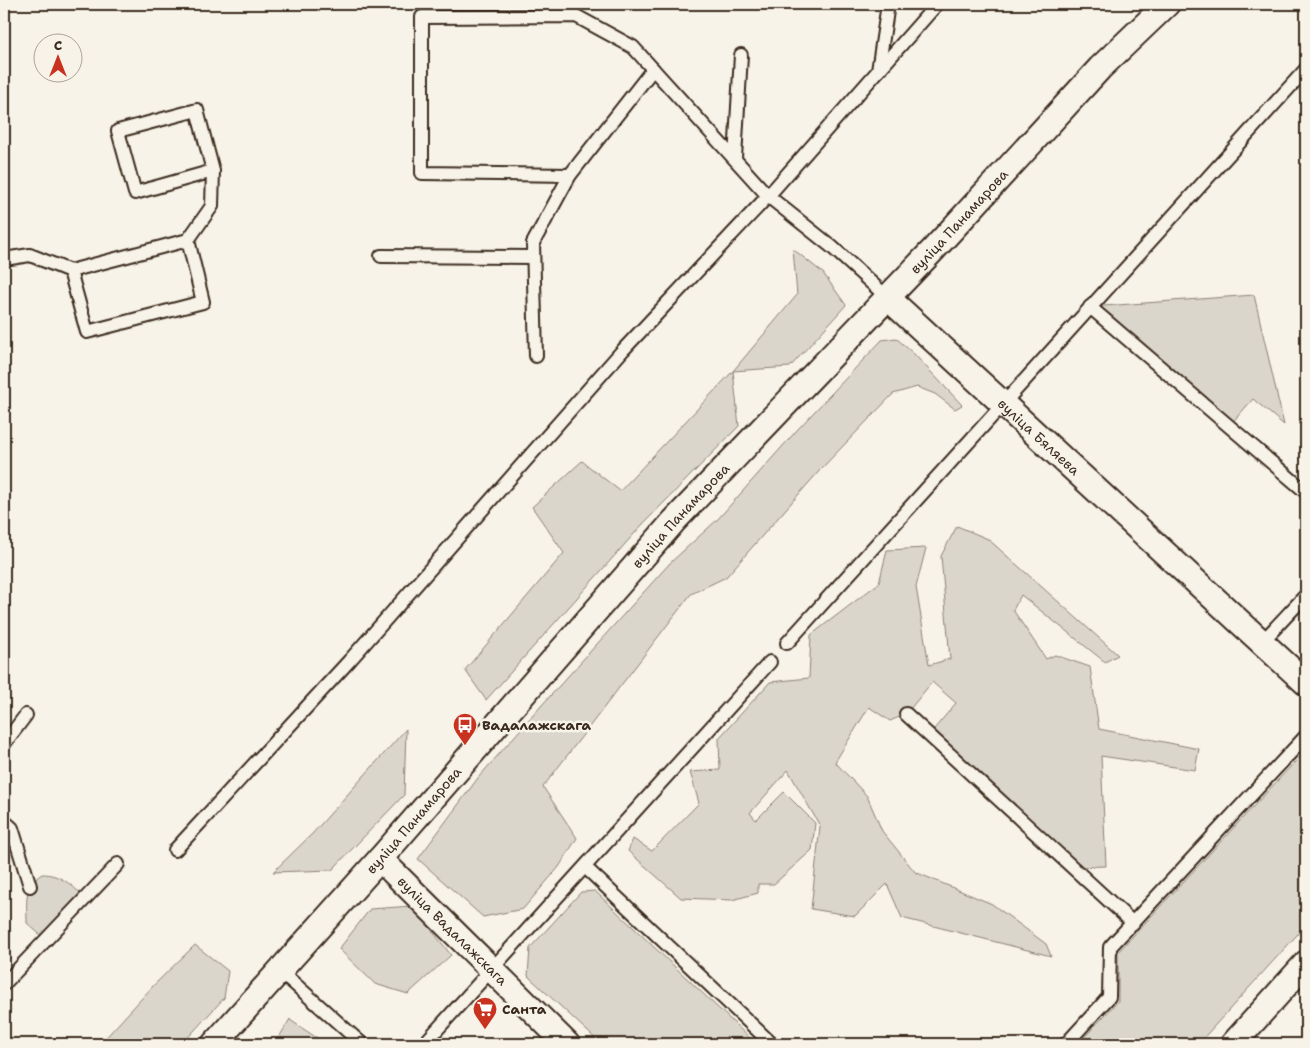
<svg xmlns="http://www.w3.org/2000/svg" width="1310" height="1048" font-family="'Shantell Sans',sans-serif">
<style>
.green{fill:#dbd6cb;stroke:#8b8074}
.lines{fill:none;stroke-linecap:round;stroke-linejoin:round}
.service-casing{stroke:#3b2a1e;stroke-width:16}
.minor-casing{stroke:#3b2a1e;stroke-width:28}
.service{stroke:#f7f3e8;stroke-width:12}
.minor{stroke:#f7f3e8;stroke-width:24}
.labels{text-anchor:middle;dominant-baseline:central;stroke-width:5;stroke-linejoin:round;paint-order:stroke}
.street-label{font-size:14px;fill:#3b2a1e;stroke:#f7f3e8}
.poi-label{font-size:14px;font-weight:bold;fill:#3b2a1e;stroke:#f7f3e8;text-anchor:start}
</style>
<rect width="100%" height="100%" fill="#f7f3e8"/>
<filter id="ink" filterUnits="userSpaceOnUse"><feTurbulence type="fractalNoise" baseFrequency=".02" numOctaves="2"/><feDisplacementMap in="SourceGraphic" scale="10" xChannelSelector="R" yChannelSelector="G"/><feConvolveMatrix kernelMatrix="1 2 1 2 8 2 1 2 1" color-interpolation-filters="sRGB"/></filter>
<g filter="url(#ink)">
<g class="green">
<polygon points="793,249 823,273 846,305 790,367 733,371 739,426 642,525 486,700 465,670 564,553 532,507 582,461 620,491 733,371 797,295"/>
<polygon points="1254,295 1284,425 1253,399 1229,426 1090,307"/>
<polygon points="896,338 914,354 962,405 955,409 935,394 917,387 893,394 821,469 726,577 691,594 543,787 577,838 559,867 523,909 483,917 418,859 478,778 542,705 670,563 718,519 798,429 882,340"/>
<polygon points="957,526 988,539 1118,655 1105,662 1021,595 1013,610 1046,659 1055,655 1090,667 1099,729 1199,749 1195,770 1101,756 1106,866 1073,867 929,735 956,703 932,682 906,714 890,721 869,707 835,762 867,796 882,831 915,872 992,904 1046,944 1051,956 902,918 887,884 855,916 811,909 820,826 788,770 750,813 756,820 784,792 815,823 812,850 774,884 758,884 758,893 732,900 681,898 628,851 633,839 652,851 699,803 690,772 720,770 719,738 770,682 809,678 811,635 879,583 887,550 926,548 916,587 929,665 950,659 941,556"/>
<polygon points="406,729 404,795 332,870 273,872 313,833"/>
<polygon points="1306,750 1306,925 1198,1044 1078,1044 1118,1001 1118,952"/>
<path d="M42,874C61,874 72,886 86,898L46,940L27,923C27,902 23,886 42,874Z"/>
<polygon points="595,891 756,1044 601,1044 528,976 530,948 581,892"/>
<polygon points="413,906 451,955 408,994 375,984 339,949 370,909"/>
<polygon points="195,945 228,971 224,998 182,1044 100,1044 154,985"/>
<polygon points="290,1019 290,1020 326,1044 275,1044"/>
</g>
<g class="lines">
<defs>
<g id="service">
<polyline points="878,71 888,4"/>
<polyline points="735,158 741,55"/>
<polyline points="570,175 422,173 422,17 576,16 633,47 768,196 832,247 888,298"/>
<polyline points="381,256 533,257"/>
<polyline points="4,259 30,255 70,271 188,240 212,206 213,171 197,110 118,131 135,193 213,171"/>
<polyline points="70,271 87,332 203,302 188,240"/>
<polyline points="1090,307 1306,492"/>
<polyline points="536,356 533,243 570,175 653,69"/>
<polyline points="1262,642 1306,595"/>
<polyline points="787,643 1306,69"/>
<polyline points="906,714 1133,923"/>
<polyline points="4,744 26,715"/>
<polyline points="4,821 12,828 30,886"/>
<polyline points="175,850 350,660 623,350 768,196 937,4"/>
<polyline points="585,867 772,1044"/>
<polyline points="279,970 362,1044"/>
<polyline points="4,984 118,864"/>
<polyline points="424,1044 770,662"/>
<polyline points="1066,1044 1109,997 1110,947 1306,736"/>
</g>
<g id="minor">
<path id="s1" d="M888,298L1306,683"/>
<path id="s2" d="M380,859L567,1044"/>
<path id="s3" d="M214,1044L380,859L674,521L934,249L1100,68L1167,4"/>
<polyline points="1233,1044 1306,963"/>
</g>
</defs>
<use href="#service" class="service-casing"/>
<use href="#minor" class="minor-casing"/>
<use href="#service" class="service"/>
<use href="#minor" class="minor"/>
</g>
</g>
<defs>
<symbol id="bus-pin" viewBox="-11 -11 22 30"><path d="M0 17L-7.5 6A9.5 9.5 0 1 1 7.5 6Z" fill="#c8321e" stroke="#f7f3e8"/><path d="M-5-6H5V4H4V6H2V4H-2V6H-4V4H-5ZM-3.5-4V0h7V-4ZM-3.5 1.2v1.5H-2V1.2ZM2 1.2v1.5H3.5V1.2Z" fill="#fff"/></symbol>
<symbol id="supermarket-pin" viewBox="-11 -11 22 30"><path d="M0 17L-7.5 6A9.5 9.5 0 1 1 7.5 6Z" fill="#c8321e" stroke="#f7f3e8"/><path d="M-6-5.5h2.5l.6 2H6L4.5 2H-2.5L-4.4-4H-6ZM-1.5 3.2a1.3 1.3 0 1 0 .1 0ZM3 3.2a1.3 1.3 0 1 0 .1 0Z" fill="#fff"/></symbol>
</defs>
<g fill-rule="evenodd">
<use href="#bus-pin" x="451" y="711" width="28" height="38"/>
<use href="#supermarket-pin" x="471" y="995" width="28" height="38"/>
</g>
<g class="labels">
<g class="street-label">
<text stroke="none"><textPath href="#s3" startOffset="1110">вуліца Панамарова</textPath></text>
<text stroke="none"><textPath href="#s1" startOffset="205">вуліца Бяляева</textPath></text>
<text stroke="none"><textPath href="#s3" startOffset="705">вуліца Панамарова</textPath></text>
<text stroke="none"><textPath href="#s3" startOffset="300">вуліца Панамарова</textPath></text>
<text stroke="none"><textPath href="#s2" startOffset="102">вуліца Вадалажскага</textPath></text>
</g>
<g class="poi-label">
<text x="482" y="725">Вадалажскага</text>
<text x="502" y="1009">Санта</text>
</g>
</g>
<rect width="1310" height="1048" fill="none" stroke="#f7f3e8" stroke-width="20"/>
<rect x="10" y="10" width="1290" height="1028" fill="none" stroke="#3b2a1e" stroke-width="2" filter="url(#ink)"/>
<g transform="translate(58 58)"><circle r="24" fill="#f7f3e8" stroke="#aca397"/>
<path d="M0-4L9 19L0 12L-9 19Z" fill="#c8321e"/>
<text y="-8" font-size="14" font-weight="bold" text-anchor="middle" fill="#3b2a1e">С</text>
</g>
</svg>
